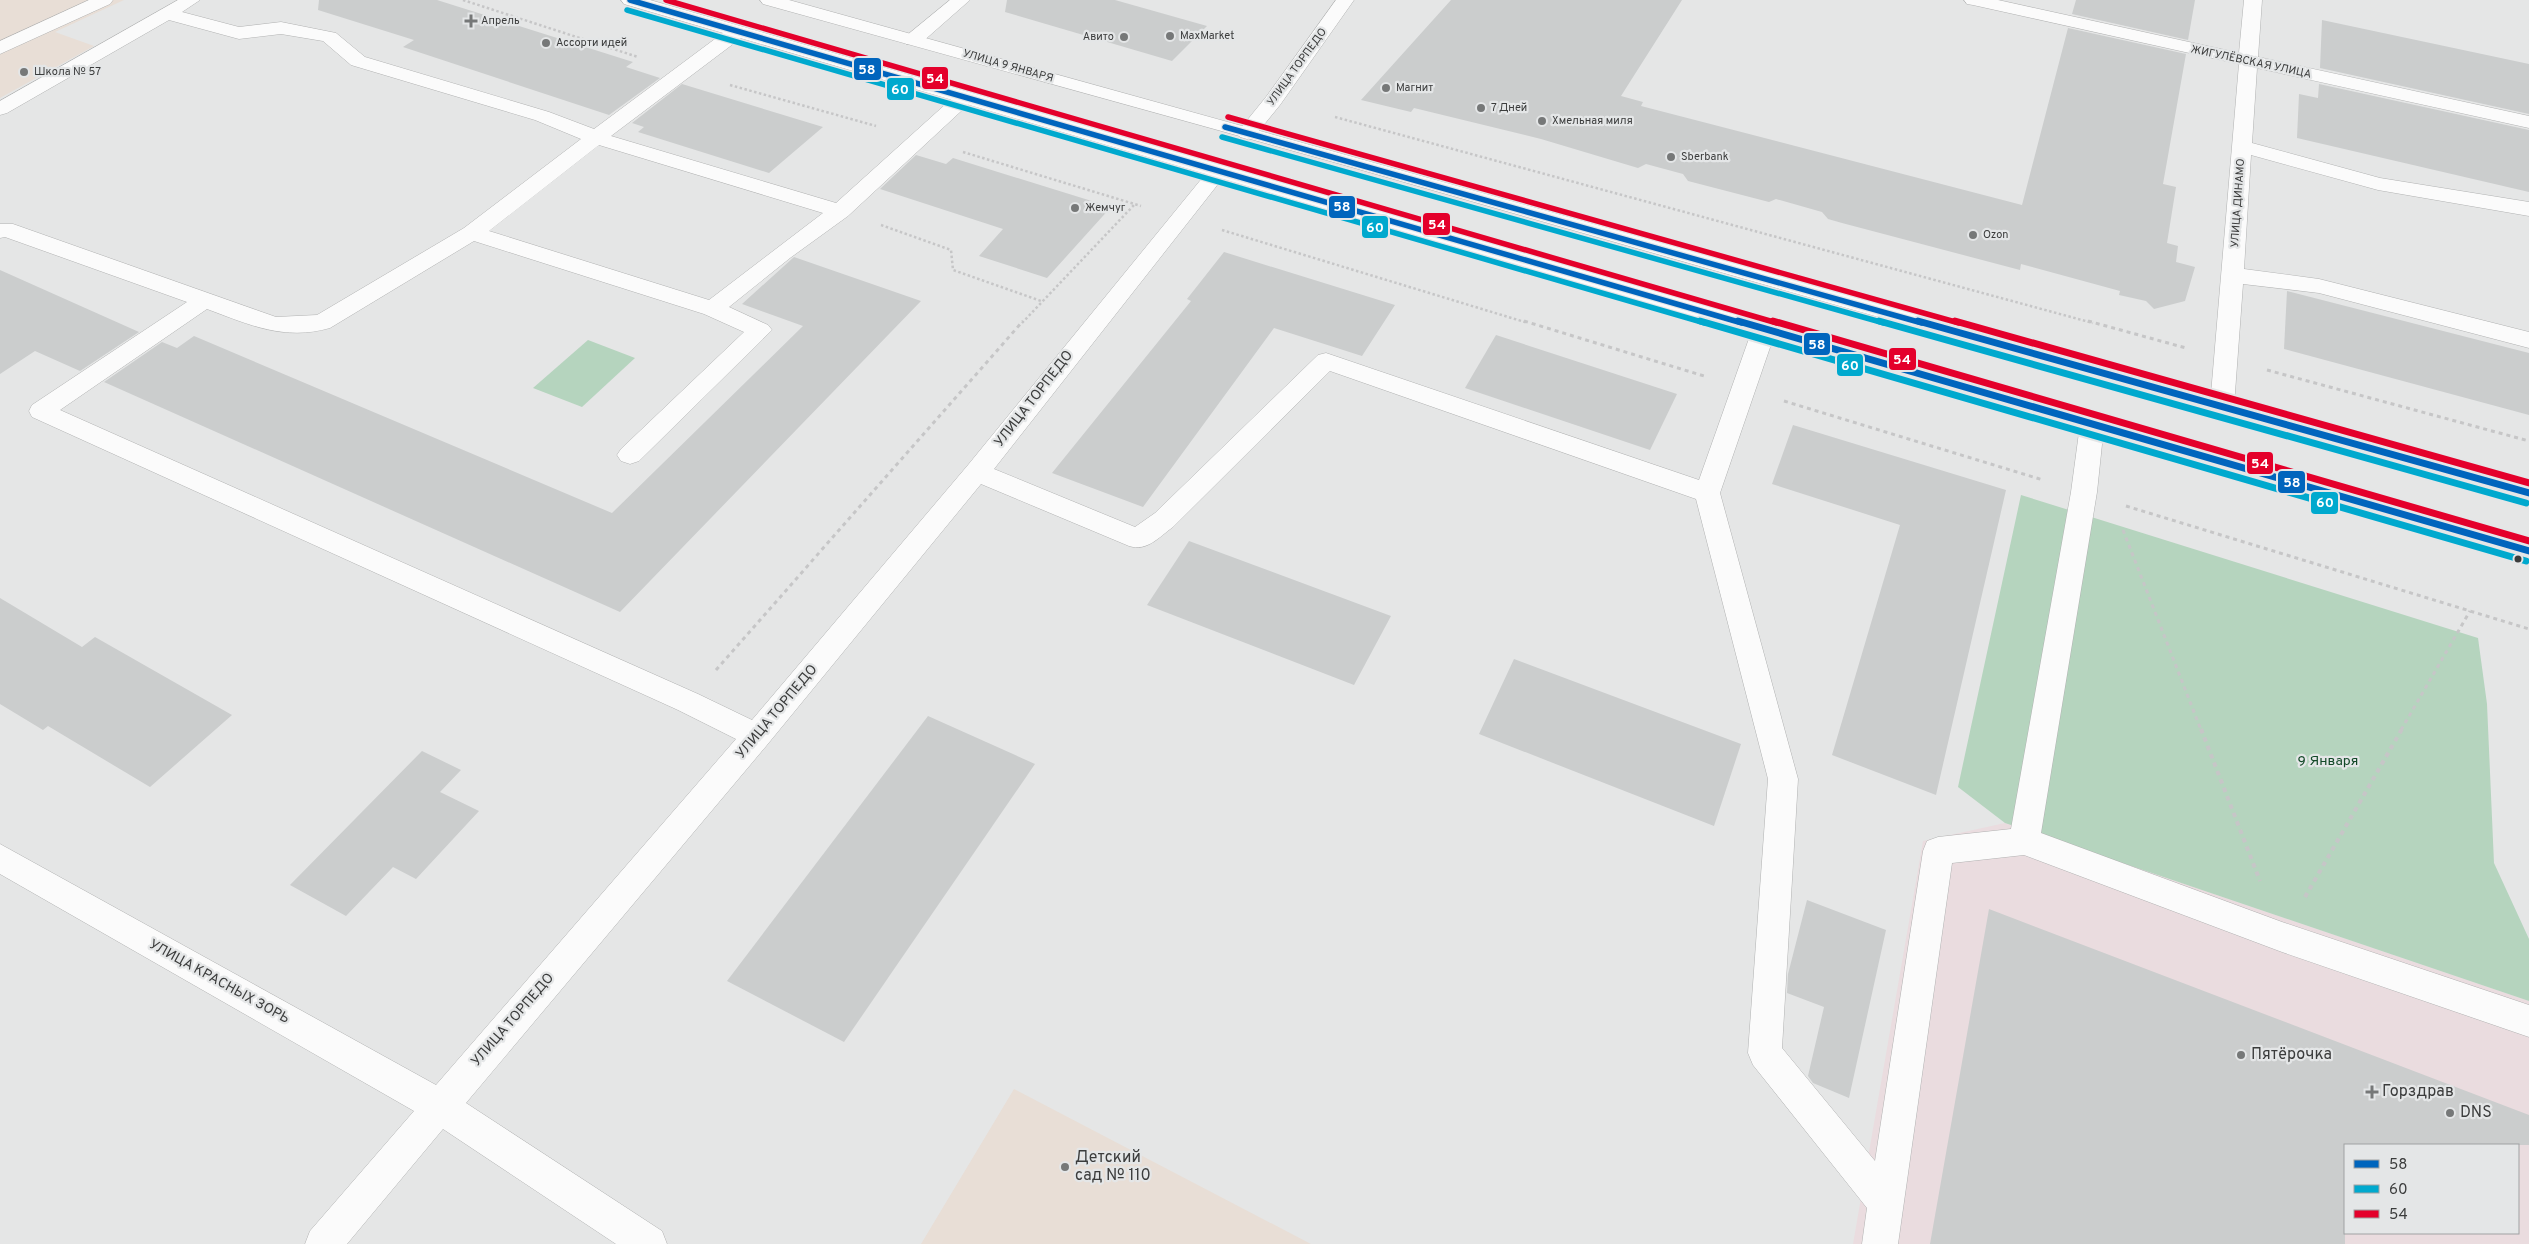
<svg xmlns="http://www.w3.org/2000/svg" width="2529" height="1244" font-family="Overpass,sans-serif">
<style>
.commercial{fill:#eadcdf;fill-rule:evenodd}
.education{fill:#e8ded6}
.green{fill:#b5d4be}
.building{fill:#cbcdcd}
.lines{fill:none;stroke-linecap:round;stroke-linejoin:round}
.minor-casing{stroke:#b1b2b2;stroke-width:1}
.major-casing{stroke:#b1b2b2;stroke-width:1}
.path-far2{stroke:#c6c6c7;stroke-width:2.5;stroke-dasharray:2.5 2.5;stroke-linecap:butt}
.path-far1{stroke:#c6c6c7;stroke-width:3;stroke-dasharray:4 4;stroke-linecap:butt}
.path{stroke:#c6c6c7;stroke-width:4;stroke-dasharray:4.5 4.5;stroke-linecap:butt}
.minor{fill:#fbfbfb;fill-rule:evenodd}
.major{fill:#fbfbfb;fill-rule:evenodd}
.bus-1-far1-casing{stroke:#e4e6e7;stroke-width:8}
.bus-1-casing{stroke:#e4e6e7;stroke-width:11}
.bus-2-far1-casing{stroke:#e4e6e7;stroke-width:8}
.bus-2-casing{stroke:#e4e6e7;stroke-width:11}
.bus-3-far1-casing{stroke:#e4e6e7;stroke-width:8}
.bus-3-casing{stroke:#e4e6e7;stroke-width:11}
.bus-1-far1{stroke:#0065bd;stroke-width:5.5}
.bus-1{stroke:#0065bd;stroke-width:7}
.bus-2-far1{stroke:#00a9ce;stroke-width:5.5}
.bus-2{stroke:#00a9ce;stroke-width:7}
.bus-3-far1{stroke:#e4002b;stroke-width:5.5}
.bus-3{stroke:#e4002b;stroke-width:7}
.poi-dot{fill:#767878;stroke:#e4e6e7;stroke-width:2}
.bus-dot{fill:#3b3c3c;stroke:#e4e6e7;stroke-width:2}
.labels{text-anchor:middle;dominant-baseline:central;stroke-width:4.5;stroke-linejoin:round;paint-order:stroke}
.far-poi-label{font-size:11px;fill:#3b3c3c;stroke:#e4e6e7;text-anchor:start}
.far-street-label{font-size:11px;fill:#3b3c3c;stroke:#e4e6e7}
.street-label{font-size:14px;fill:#3b3c3c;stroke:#e4e6e7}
.park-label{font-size:14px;fill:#134928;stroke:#e4e6e7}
.near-poi-label{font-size:16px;fill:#3b3c3c;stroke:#e4e6e7;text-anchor:start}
.line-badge{stroke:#e4e6e7;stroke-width:2}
.badge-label{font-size:14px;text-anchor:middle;font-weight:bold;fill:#fff}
</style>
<rect width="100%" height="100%" fill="#e5e6e6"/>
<path class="commercial" d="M2005,823L2529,1001V1244H1853L1923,841ZM2345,1145H2518V1233H2345Z"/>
<g class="education">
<polygon points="0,0 124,0 55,32 94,46 0,98"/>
<polygon points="1014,1089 1311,1244 921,1244"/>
</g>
<g class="green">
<polygon points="588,340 635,358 582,407 533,388"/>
<polygon points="2021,495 2478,638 2487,704 2494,863 2529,939 2529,1001 2005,823 1958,787"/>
</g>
<g class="building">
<polygon points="319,0 437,0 633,62 626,67 660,78 609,115 403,47 414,40 318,10"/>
<polygon points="1007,0 1115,0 1207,26 1172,61 1005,12"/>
<polygon points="1451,0 1682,0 1621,96 1643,102 1641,106 2022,205 2068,28 2186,54 2163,184 2176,187 2167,243 2178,246 2176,262 2195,267 2185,301 2154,309 2146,301 2119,295 2120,291 2021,264 2020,270 1842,223 1828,219 1822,212 1776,199 1769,202 1688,181 1683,174 1646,164 1638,168 1541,139 1414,108 1411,112 1361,100"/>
<polygon points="2076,0 2195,0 2188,40 2072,14"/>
<polygon points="2322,20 2529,64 2529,114 2320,68"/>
<polygon points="682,84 823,127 769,173 638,132 644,127 632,123"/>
<polygon points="2319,84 2529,130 2529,192 2297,138 2299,94 2318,98"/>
<polygon points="916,155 946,164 953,158 1111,207 1047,278 979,256 1003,229 880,189"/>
<polygon points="1224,252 1395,305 1362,356 1274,328 1143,507 1052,473 1191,301 1187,299"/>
<polygon points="794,257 921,301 620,612 104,382 162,342 177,348 194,336 612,513 803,326 742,304"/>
<polygon points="0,270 139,332 80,371 35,351 0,374"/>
<polygon points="2287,291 2529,353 2529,415 2284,349"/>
<polygon points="1496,335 1677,394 1650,450 1465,388"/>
<polygon points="1793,425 2006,490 1936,795 1832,755 1900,525 1772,484"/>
<polygon points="1189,541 1391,616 1354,685 1147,605"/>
<polygon points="0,598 82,647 95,637 232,715 150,787 48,726 43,730 0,704"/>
<polygon points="1514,659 1741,744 1714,826 1479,734"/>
<polygon points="928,716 1035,764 844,1042 727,981"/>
<polygon points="422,751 461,770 440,792 479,811 416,879 393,867 346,916 290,885"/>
<polygon points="1807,900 1886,930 1849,1098 1813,1083 1808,1076 1824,1007 1787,993 1788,974"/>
<polygon points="1989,909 2529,1115 2529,1145 2345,1145 2345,1244 1930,1244"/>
</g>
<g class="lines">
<defs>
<g id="minor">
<polygon points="89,0 113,0 110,4 0,54 0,41"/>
<path d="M178,0H200L182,12L239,27L281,22L336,33L365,57L549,112L594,129L731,27H745L747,31L745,35L611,136L836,203L958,93H972L975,97L972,101L848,216L790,258L729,307L768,325L772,330L639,461L630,464L621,461L617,455L621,449L744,332L704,314L474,241L330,328C284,341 250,325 207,309L60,410L698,694L752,720L968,465L1212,166L1219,164L1226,166L1229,170L1226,174L994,469L1135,527L1155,513L1318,355L1326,353L1699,480L1752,330L1756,325L1764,322L1772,325L1776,330L1720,493L1798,779L1782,1048L1875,1161L1923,851L1927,841L1938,837L2011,829L2071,492L2080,425L2083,419L2092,416L2101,419L2104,425L2097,492L2041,833L2282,922L2529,1005V1037L2282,952L2024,855L1952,863L1898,1244H1862L1867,1208L1753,1065L1748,1053L1768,779L1696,499L1330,371L1173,527C1159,537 1147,552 1129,546L981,484L767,745L466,1103L662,1231L667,1244H616L443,1129L347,1244H305L310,1231L414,1111L0,874V844L436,1085L736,739L678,710L32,417L29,411L32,405L187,302L5,237L0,238V224H13L276,317L317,315L464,228L581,139L535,120L351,65L323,41L281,34L239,39L169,20L7,113L0,115V101ZM599,145L823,213L709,300L489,231Z"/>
<polygon points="950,0 970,0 920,44 906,44 904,40 906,36"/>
<polygon points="1336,0 1354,0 1280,105 1254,137 1247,139 1240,137 1237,133 1240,129 1266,97"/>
<polygon points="1964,0 1998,0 2239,53 2244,0 2262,0 2258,57 2529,116 2529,128 2257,68 2252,143 2380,178 2529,202 2529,216 2378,190 2251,155 2244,269 2319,279 2529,332 2529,348 2319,293 2243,284 2234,406 2231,412 2222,415 2213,412 2210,406 2239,64 1973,5 1967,4"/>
</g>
<g id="major">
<polygon points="621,0 650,0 2529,541 2529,561 624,4"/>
<polygon points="760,0 789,0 2529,484 2529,502 1344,165 763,4"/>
</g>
</defs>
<use href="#minor" class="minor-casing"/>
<use href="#major" class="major-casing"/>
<g class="path-far2">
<polyline points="463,0 638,57"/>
<polyline points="730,85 876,126"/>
<polyline points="1335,117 2093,323"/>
<polyline points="963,152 1141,206"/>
<polyline points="881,225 951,250 953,270 1041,301"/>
<polyline points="1222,230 1528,323"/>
<polyline points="1022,323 1135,204"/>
</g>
<g class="path-far1">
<polyline points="1524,321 1704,376"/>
<polyline points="2088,321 2186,348"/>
<polyline points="2267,370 2529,441"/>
<polyline points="1784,401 2043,480"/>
<polyline points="2126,506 2529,629"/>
<polyline points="2123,530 2201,730"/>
<polyline points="716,670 1023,321"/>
<polyline points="2401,730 2470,611"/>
</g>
<g class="path">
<polyline points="2201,729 2260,881"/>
<polyline points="2305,897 2402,729"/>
</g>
<use href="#minor" class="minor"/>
<use href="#major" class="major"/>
<defs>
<g id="bus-1-far1">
<polyline points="630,0 1742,323"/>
<polyline points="1225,127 1922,323"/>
</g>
<g id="bus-1">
<polyline points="1738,321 2529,551"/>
<polyline points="1918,321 2529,493"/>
</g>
<g id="bus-2-far1">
<polyline points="627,10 1705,323"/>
<polyline points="1222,137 1884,323"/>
</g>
<g id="bus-2">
<polyline points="1700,321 2526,561"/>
<polyline points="1879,321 2526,503"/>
</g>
<g id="bus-3-far1">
<polyline points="666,0 1777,323"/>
<polyline points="1228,117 1959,323"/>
</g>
<g id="bus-3">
<polyline points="1773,321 2529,541"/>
<polyline points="1955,321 2529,483"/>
</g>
</defs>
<use href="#bus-1-far1" class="bus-1-far1-casing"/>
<use href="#bus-1" class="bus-1-casing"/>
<use href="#bus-2-far1" class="bus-2-far1-casing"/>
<use href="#bus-2" class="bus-2-casing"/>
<use href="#bus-3-far1" class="bus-3-far1-casing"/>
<use href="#bus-3" class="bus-3-casing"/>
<use href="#bus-1-far1" class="bus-1-far1"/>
<use href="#bus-1" class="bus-1"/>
<use href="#bus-2-far1" class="bus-2-far1"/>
<use href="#bus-2" class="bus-2"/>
<use href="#bus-3-far1" class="bus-3-far1"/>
<use href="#bus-3" class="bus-3"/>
</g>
<g class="poi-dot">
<path d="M468.5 13.5h5v5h5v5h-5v5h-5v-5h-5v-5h5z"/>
<circle cx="1170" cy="36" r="5"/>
<circle cx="1124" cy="37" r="5"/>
<circle cx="546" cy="43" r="5"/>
<circle cx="24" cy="72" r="5"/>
<circle cx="1386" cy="88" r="5"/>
<circle cx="1481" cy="108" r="5"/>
<circle cx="1542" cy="121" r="5"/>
<circle cx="1671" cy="157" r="5"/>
<circle cx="1075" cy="208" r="5"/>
<circle cx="1973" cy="235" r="5"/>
<circle cx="2241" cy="1055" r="5"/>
<path d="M2369.5 1084.5h5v5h5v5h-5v5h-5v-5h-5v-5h5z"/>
<circle cx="2450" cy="1113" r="5"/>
<circle cx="1065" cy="1167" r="5"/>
</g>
<circle class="bus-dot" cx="2518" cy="559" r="4.5"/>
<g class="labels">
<g class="far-poi-label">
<text x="481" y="21">Апрель</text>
<text x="1180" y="36">MaxMarket</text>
<text x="1114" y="37" text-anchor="end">Авито</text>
<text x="556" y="43">Ассорти идей</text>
<text x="34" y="72">Школа № 57</text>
<text x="1396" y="88">Магнит</text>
<text x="1491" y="108">7 Дней</text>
<text x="1552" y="121">Хмельная миля</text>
<text x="1681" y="157">Sberbank</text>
<text x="1085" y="208">Жемчуг</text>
<text x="1983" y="235">Ozon</text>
</g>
<g class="far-street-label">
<text transform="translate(2251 62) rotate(12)">ЖИГУЛЁВСКАЯ УЛИЦА</text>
<text transform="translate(1008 66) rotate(16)">УЛИЦА 9 ЯНВАРЯ</text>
<text transform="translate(1297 67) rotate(-54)">УЛИЦА ТОРПЕДО</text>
<text transform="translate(2238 203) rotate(-86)">УЛИЦА ДИНАМО</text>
</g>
<g class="street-label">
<text transform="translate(1034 399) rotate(-52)">УЛИЦА ТОРПЕДО</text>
<text transform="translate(777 712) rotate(-50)">УЛИЦА ТОРПЕДО</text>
<text transform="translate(219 982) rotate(29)">УЛИЦА КРАСНЫХ ЗОРЬ</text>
<text transform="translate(513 1020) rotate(-49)">УЛИЦА ТОРПЕДО</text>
</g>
<g class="park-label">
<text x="2328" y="761">9 Января</text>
</g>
<g class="near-poi-label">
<text x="2251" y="1055">Пятёрочка</text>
<text x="2382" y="1092">Горздрав</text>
<text x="2460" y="1113">DNS</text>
<text x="1075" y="1158">Детский<tspan x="1075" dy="18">сад № 110</tspan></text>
</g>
</g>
<g class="line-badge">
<rect x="853" y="57" width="29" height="24" rx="5" fill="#0065bd"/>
<rect x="921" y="66" width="28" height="24" rx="5" fill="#e4002b"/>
<rect x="886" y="77" width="29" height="24" rx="5" fill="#00a9ce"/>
<rect x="1328" y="195" width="28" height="24" rx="5" fill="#0065bd"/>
<rect x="1422" y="212" width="29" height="24" rx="5" fill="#e4002b"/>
<rect x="1361" y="215" width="28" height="24" rx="5" fill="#00a9ce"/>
<rect x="1803" y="332" width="28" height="24" rx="5" fill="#0065bd"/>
<rect x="1888" y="347" width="29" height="24" rx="5" fill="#e4002b"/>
<rect x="1836" y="353" width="28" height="24" rx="5" fill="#00a9ce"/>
<rect x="2246" y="451" width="28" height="24" rx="5" fill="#e4002b"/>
<rect x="2277" y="470" width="29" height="24" rx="5" fill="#0065bd"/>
<rect x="2310" y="491" width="29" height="24" rx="5" fill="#00a9ce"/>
</g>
<g class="badge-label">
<text x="867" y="74">58</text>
<text x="935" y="83">54</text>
<text x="900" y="94">60</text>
<text x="1342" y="211">58</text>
<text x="1437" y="229">54</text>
<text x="1375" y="232">60</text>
<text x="1817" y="349">58</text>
<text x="1902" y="364">54</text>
<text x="1850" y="370">60</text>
<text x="2260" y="468">54</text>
<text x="2292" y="487">58</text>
<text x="2325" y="507">60</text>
</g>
<rect x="2344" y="1144" width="175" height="90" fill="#e4e6e7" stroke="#a0a2a3"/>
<rect x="2354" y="1160" width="25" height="8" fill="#0065bd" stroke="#a0a2a3"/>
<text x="2389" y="1169" font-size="15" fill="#3b3c3c">58</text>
<rect x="2354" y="1185" width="25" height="8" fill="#00a9ce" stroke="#a0a2a3"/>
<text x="2389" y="1194" font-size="15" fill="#3b3c3c">60</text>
<rect x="2354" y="1210" width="25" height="8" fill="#e4002b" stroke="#a0a2a3"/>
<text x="2389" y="1219" font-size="15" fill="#3b3c3c">54</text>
</svg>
